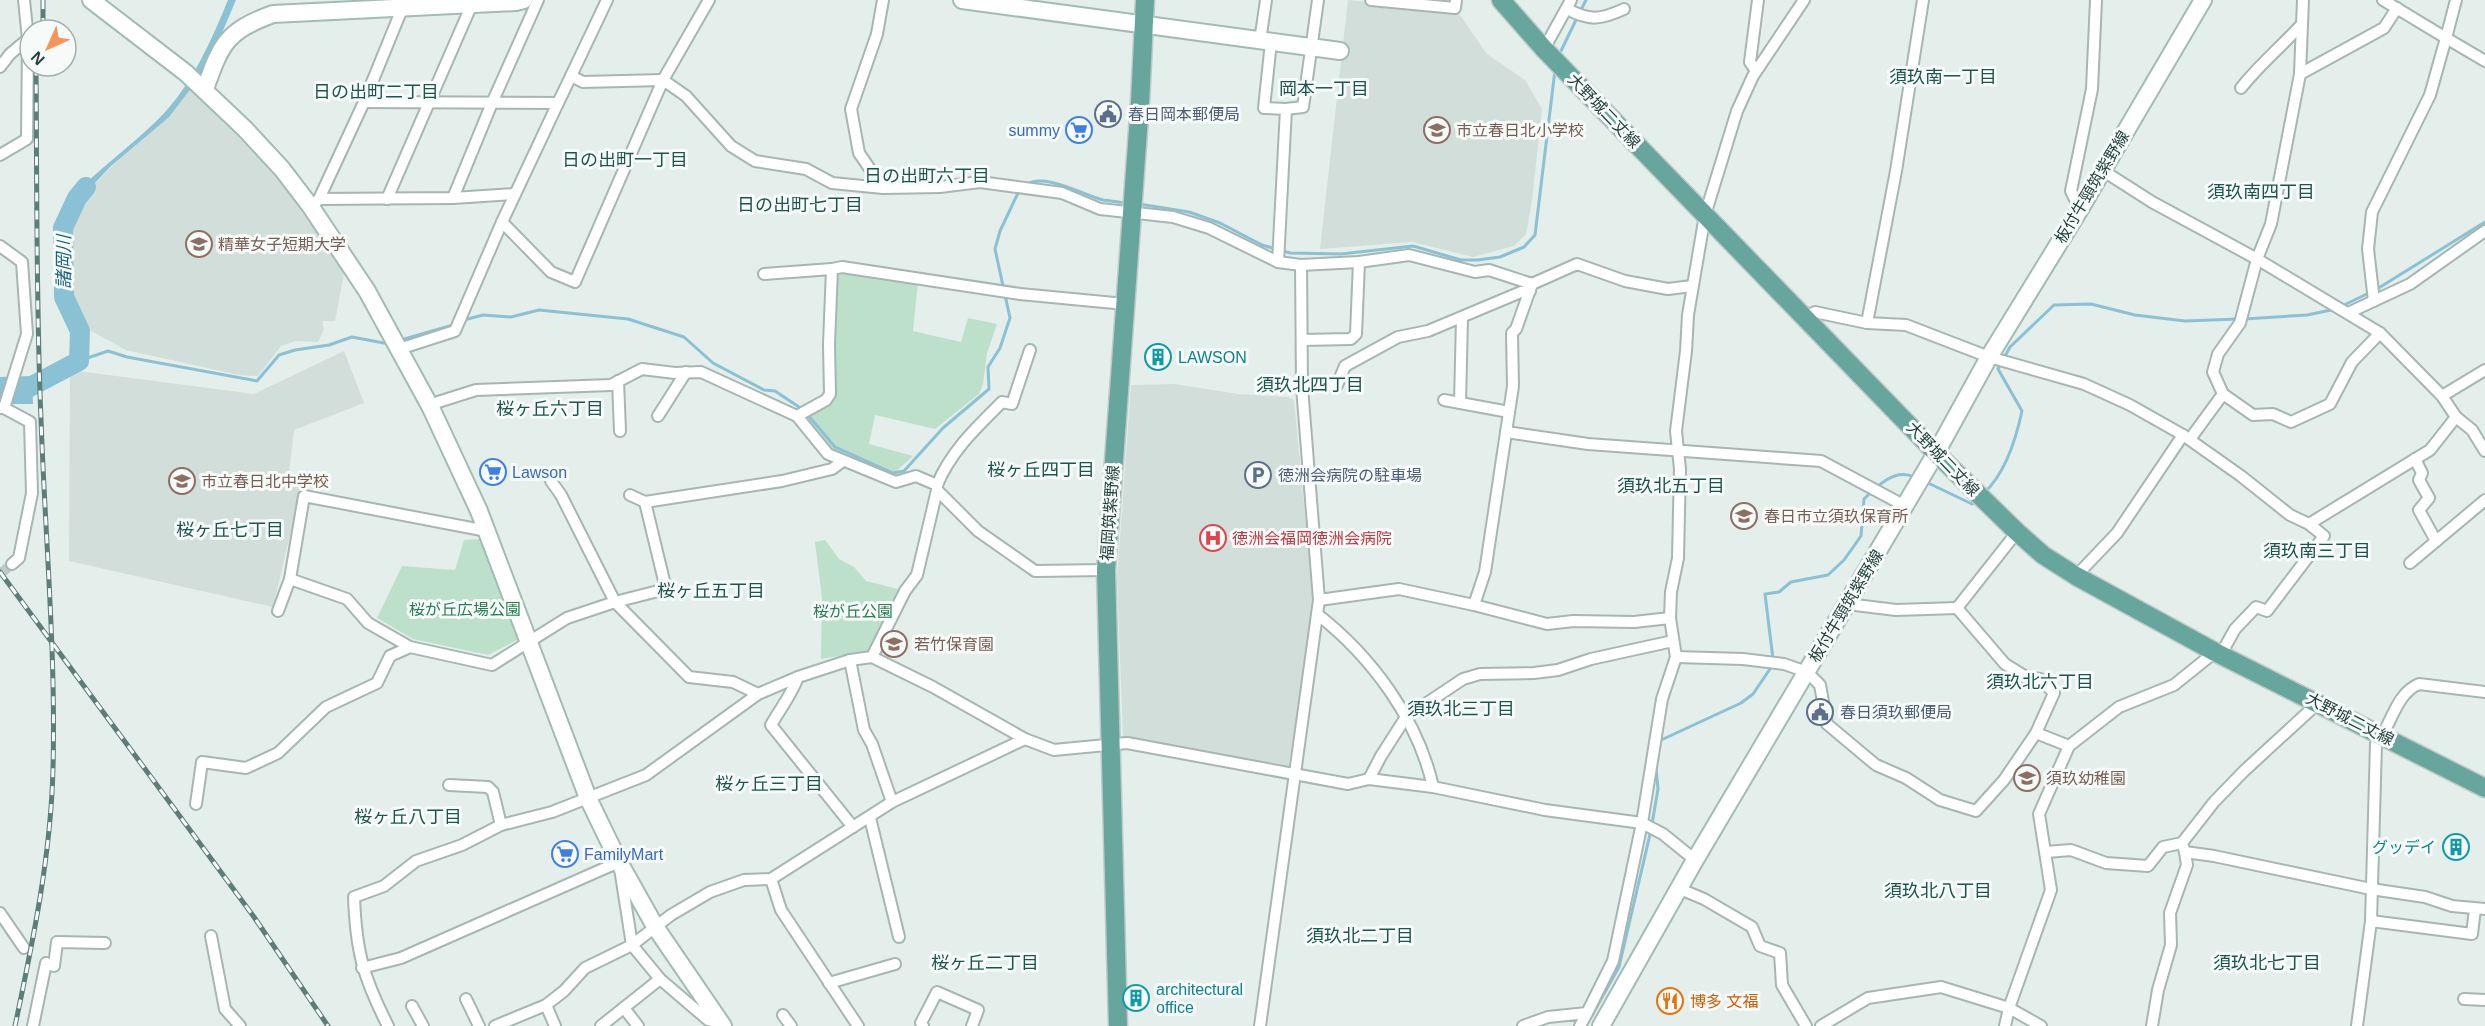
<svg xmlns="http://www.w3.org/2000/svg" width="2485" height="1026" font-family="Helvetica,'Noto Sans JP',sans-serif">
<style>
.built{fill:#d2deda}
.green{fill:#bde0cb}
.water{fill:#8bc1d5}
.lines{fill:none;stroke-linecap:round;stroke-linejoin:round}
.stream{stroke:#8bc1d5;stroke-width:3}
.river{stroke:#8bc1d5;stroke-width:20}
.street-tunnel{stroke:#bdcbc8;stroke-width:10;stroke-dasharray:10 5;stroke-linecap:butt}
.street-casing{stroke:#a6b7b3;stroke-width:14}
.secondary-casing{stroke:#a2bbb5;stroke-width:20}
.primary-casing{stroke:#c1cac9;stroke-width:21}
.street{stroke:#fff;stroke-width:10}
.secondary{stroke:#fff;stroke-width:16}
.primary{stroke:#67a69d;stroke-width:18}
.rail-casing{stroke:#5d7d78;stroke-width:5}
.rail{stroke:#f6faf9;stroke-width:3;stroke-dasharray:9;stroke-linecap:butt}
.labels{text-anchor:middle;dominant-baseline:central;stroke-width:6;stroke-linejoin:round;paint-order:stroke}
.street-label{font-size:16px;fill:#22413d;stroke:#f6faf9}
.service-label{font-size:16px;fill:#4e5e75;stroke:#f6faf9;text-anchor:start}
.shop-label{font-size:16px;fill:#366cbe;stroke:#f6faf9;text-anchor:start}
.education-label{font-size:16px;fill:#785e54;stroke:#f6faf9;text-anchor:start}
.culture-label{font-size:16px;fill:#0d838f;stroke:#f6faf9;text-anchor:start}
.health-label{font-size:16px;fill:#be3a42;stroke:#f6faf9;text-anchor:start}
.park-label{font-size:16px;fill:#2a7b53;stroke:#f6faf9}
.food-label{font-size:16px;fill:#c56008;stroke:#f6faf9;text-anchor:start}
.neighbourhood-label{font-size:18px;fill:#1d554e;stroke:#f6faf9}
.water-label{font-size:18px;font-style:italic;fill:#196381;stroke:#f6faf9}
</style>
<rect width="100%" height="100%" fill="#e4eeeb"/>
<g class="built">
<polygon points="1348,0 1457,11 1487,54 1525,80 1542,109 1532,200 1526,234 1514,246 1473,257 1412,242 1320,249"/>
<polygon points="192,87 281,176 345,268 335,321 322,321 324,329 318,342 296,341 281,346 258,376 239,375 126,350 82,326 68,292 71,220 86,192"/>
<polygon points="344,351 364,403 294,430 289,473 301,489 273,607 69,561 70,370 254,394"/>
<polygon points="1175,384 1238,394 1288,397 1294,400 1314,612 1288,768 1123,737 1117,579 1131,385"/>
</g>
<g class="green">
<polygon points="842,268 918,281 913,331 961,342 968,318 997,324 987,353 983,384 979,394 935,429 875,415 869,444 913,456 892,475 833,453 805,420 810,413 832,396 835,275"/>
<polygon points="482,539 519,639 488,655 413,639 377,618 402,566 455,570 464,540"/>
<polygon points="825,540 839,559 854,567 866,581 898,589 868,651 821,659 822,598 815,542"/>
</g>
<g class="water">
<path d="M228,0H236L213,54L192,87L169,117L111,166L89,189L84,185C110,160 141,138 166,111C194,80 212,39 228,0Z"/>
<polygon points="32,376 33,404 0,404 0,377"/>
</g>
<g class="lines">
<g class="stream">
<polyline points="1580,12 1586,0"/>
<polyline points="1559,55 1577,18"/>
<path d="M1026,185C1044,172 1083,195 1103,200C1110,201 1119,202 1126,203"/>
<polyline points="1139,204 1189,212 1220,223 1262,245 1290,253 1341,254 1413,246 1461,260 1478,260 1500,257 1524,247 1535,235 1555,70"/>
<polyline points="2377,289 2485,222"/>
<polyline points="2342,306 2371,292"/>
<polyline points="2244,319 2307,315 2336,309"/>
<polyline points="464,320 483,315 511,317 539,310 628,319 684,337 713,363 764,390 775,391 802,409"/>
<polyline points="401,340 453,325"/>
<polyline points="79,361 108,351 127,357 257,381 279,355 295,350 329,345 352,337 389,344"/>
<polyline points="807,414 835,447 893,473 904,471 943,428 989,389 988,367 1000,348 1010,318 995,249 1000,231 1019,191"/>
<polyline points="1926,482 1972,504 1976,501"/>
<path d="M1985,492C2006,472 2016,439 2022,411L1998,369L2010,347L2054,305L2091,304L2135,315L2185,321L2238,319"/>
<path d="M1773,659L1765,594L1779,592L1791,582L1828,575L1844,560L1861,536L1864,499C1877,486 1895,468 1914,477"/>
<polyline points="1659,741 1741,703 1753,694 1772,666"/>
<polyline points="1652,824 1658,789 1656,768"/>
<polyline points="1586,1026 1619,967 1651,830"/>
</g>
<polyline class="river" points="0,392 28,388 79,361 80,331 64,297 63,228 77,198 86,187"/>
<polyline class="street-tunnel" points="0,574 12,564"/>
<defs>
<g id="street">
<polyline points="1371,0 1455,8 1456,0"/>
<polyline points="1923,0 1896,171 1867,323 1906,325 1989,357 2084,384 2130,405 2183,435 2241,476 2290,515 2309,524 2324,536 2267,611 2256,607 2235,629 2221,654"/>
<polyline points="2456,0 2446,38 2485,61"/>
<path d="M1567,9C1590,21 1600,20 1624,9"/>
<polyline points="1260,41 1266,0"/>
<polyline points="1271,42 1264,108 1286,109 1278,262"/>
<polyline points="1544,49 1571,0"/>
<polyline points="0,67 10,54 28,39 24,0"/>
<polyline points="1756,71 1750,62 1758,0"/>
<polyline points="2300,74 2384,28 2397,8"/>
<polyline points="571,76 607,0"/>
<path d="M2241,88C2259,65 2282,46 2302,24"/>
<polyline points="364,102 558,103 571,76 583,82 663,80 686,96 731,146 755,161 806,169 832,183 883,188 940,187 980,182 1062,193 1100,209 1173,217 1209,228 1278,262 1301,265 1359,262 1409,255 1475,272 1489,270 1532,284 1577,264 1625,281 1668,289 1692,286"/>
<polyline points="1286,109 1303,107 1318,0"/>
<polyline points="0,155 27,139 28,39"/>
<polyline points="2102,170 2152,202 2257,259 2380,333 2442,396 2456,417 2472,430 2485,451"/>
<polyline points="883,188 859,153 851,109 877,34 883,0"/>
<polyline points="453,198 492,103 538,0"/>
<polyline points="319,199 453,198 515,194"/>
<polyline points="387,199 472,4"/>
<polyline points="311,207 319,199 364,102 404,4"/>
<polyline points="2080,209 2071,191 2092,89 2096,0"/>
<polyline points="502,222 551,272 575,282 663,80 709,0"/>
<polyline points="0,246 22,262 27,334 4,408"/>
<polyline points="764,274 832,269"/>
<polyline points="1532,284 1516,329 1512,333 1513,386 1485,572 1474,605 1547,624 1573,621 1634,622 1670,618"/>
<polyline points="2374,301 2368,249 2372,212 2430,95 2446,38 2383,0"/>
<polyline points="2348,313 2410,284 2485,231"/>
<polyline points="1804,317 1815,312 1867,323"/>
<polyline points="1302,340 1351,339 1356,334 1359,262"/>
<polyline points="399,349 455,331 502,222 558,103"/>
<polyline points="618,381 620,431"/>
<polyline points="1302,387 1337,385 1345,366 1398,337 1428,331 1521,292 1530,291"/>
<polyline points="2223,394 2213,372 2218,354 2240,323 2257,259 2271,224 2300,74 2303,0"/>
<polyline points="2442,396 2485,370"/>
<polyline points="1444,400 1509,412"/>
<polyline points="1460,403 1462,318"/>
<polyline points="0,408 4,408 30,422 32,493 19,558 12,564"/>
<polyline points="431,408 438,402 476,390 611,385 642,369 675,373 701,372 797,416 828,454 896,482 916,476 937,485 937,490 978,531 1035,571 1106,570"/>
<polyline points="658,416 686,372"/>
<polyline points="797,416 826,400 830,394 829,344 832,269 842,267 1020,294 1125,304"/>
<polyline points="1506,432 1588,444 1821,461 1905,506"/>
<polyline points="2190,439 2223,394 2253,415 2273,414 2291,422 2330,404 2352,362 2380,333"/>
<polyline points="2415,459 2422,473 2419,480 2429,498 2419,510 2436,541"/>
<path d="M937,485C951,451 976,428 1002,402L1012,404L1030,350"/>
<polyline points="630,495 645,502 782,481 832,469 843,461"/>
<polyline points="2309,524 2430,450 2456,417"/>
<polyline points="2017,532 1957,608 2005,664 2026,677 2040,679 2054,693 2036,733 2069,746"/>
<polyline points="2410,563 2485,500"/>
<polyline points="2076,576 2117,533 2183,435"/>
<polyline points="290,579 347,599 368,623 410,647 492,665 567,618 615,602 561,495 551,481"/>
<polyline points="1319,600 1399,589 1474,605"/>
<polyline points="615,602 689,677 733,682 758,694"/>
<polyline points="615,602 666,589 645,502"/>
<polyline points="1847,604 1896,610 1957,608"/>
<polyline points="278,611 290,579 304,496 487,531"/>
<path d="M1317,614C1371,656 1418,719 1433,787"/>
<polyline points="872,657 905,591 917,575 937,490"/>
<polyline points="1676,657 1743,659 1784,664 1807,672 1820,685 1827,724 1876,765 1906,778 1940,800 1976,811 2004,780 2036,733"/>
<polyline points="850,660 864,730 872,744 892,802"/>
<path d="M798,677C792,694 780,709 771,725L853,827"/>
<polyline points="2318,703 2244,771 2214,802 2182,843 2185,852 2214,856 2371,889 2425,897 2452,906 2485,909"/>
<polyline points="1369,779 1381,756 1406,717 1463,679 1480,674 1534,673 1558,670 1591,659 1673,641"/>
<polyline points="196,804 202,762 246,768 278,753 326,707 377,683 390,656 410,647"/>
<polyline points="870,818 899,937"/>
<polyline points="501,825 552,812 646,775 758,694 798,677 850,660 872,657 933,687 1025,739 1054,750 1127,743 1348,784 1369,779 1433,787 1545,810 1642,823 1663,834 1695,860"/>
<polyline points="2046,852 2071,850 2106,863 2148,866 2163,847 2182,843"/>
<polyline points="771,879 781,910 858,1026"/>
<polyline points="1680,889 1704,899 1752,927 1760,946 1780,953 1782,985 1806,1026"/>
<polyline points="0,913 24,948"/>
<polyline points="2371,921 2472,934 2475,909"/>
<polyline points="211,936 225,1009 240,1026"/>
<polyline points="362,968 401,958 619,862 632,945 660,979 708,1020 721,1023"/>
<polyline points="829,983 895,964"/>
<polyline points="466,999 479,1026"/>
<polyline points="2464,999 2485,1000"/>
<polyline points="546,1005 564,991 585,968 632,945 671,915 710,892 744,880 771,879 892,802 1025,739"/>
<polyline points="412,1006 423,1026"/>
<polyline points="624,1008 638,1026"/>
<polyline points="1587,1013 1613,961 1642,823 1662,699 1676,657 1670,618 1671,592 1678,558 1679,512 1680,469 1676,431 1686,351 1688,315 1705,215 1737,111 1753,76 1804,0"/>
<polyline points="783,1015 791,1026"/>
<polyline points="33,1026 46,963 54,966 57,942 105,943"/>
<path d="M388,1026C363,977 356,951 354,897L384,886L416,861L462,845L501,825L493,792L488,787L449,785"/>
<polyline points="495,1026 546,1005 555,1026"/>
<polyline points="601,1026 660,979"/>
<polyline points="923,1026 921,1023 937,992 978,1010 972,1026"/>
<polyline points="1260,1026 1319,600 1302,387 1301,265"/>
<polyline points="1523,1026 1548,1017 1587,1013 1580,1026"/>
<polyline points="1821,1026 1868,998 1941,987 2009,1008 2041,1026"/>
<polyline points="2005,1026 2009,1008 2051,890 2039,814 2069,746 2119,707 2174,685 2215,652"/>
<polyline points="2152,1026 2158,990 2171,945 2170,913 2187,865 2185,852"/>
<path d="M2357,1026L2371,921L2376,744C2392,725 2395,694 2419,684L2485,692"/>
</g>
<g id="secondary">
<polyline points="91,0 186,73 245,129 282,169 311,207 367,291 431,408 479,511 588,798 619,862 656,928 723,1026"/>
<polyline points="962,0 1340,51"/>
<path d="M205,89C221,44 226,31 273,14L516,2L524,0"/>
<polyline points="1601,1026 1695,860 1936,453 1989,357 2080,209 2203,0"/>
</g>
<g id="primary">
<polyline points="1501,0 1544,49 1936,453 2017,532 2043,555 2076,576 2215,652 2485,788"/>
<polyline points="1118,1026 1106,570 1140,103 1145,0"/>
</g>
</defs>
<use href="#street" class="street-casing"/>
<use href="#secondary" class="secondary-casing"/>
<use href="#primary" class="primary-casing"/>
<use href="#street" class="street"/>
<use href="#secondary" class="secondary"/>
<use href="#primary" class="primary"/>
<defs>
<g id="rail">
<polyline points="43,0 43,30"/>
<polyline points="0,572 254,917 328,1026"/>
<path d="M15,1026C33,941 51,855 53,768C56,652 45,535 41,419C36,302 37,184 36,66"/>
</g>
</defs>
<use href="#rail" class="rail-casing"/>
<use href="#rail" class="rail"/>
</g>
<defs>
<symbol id="civic-ring" viewBox="-11 -11 22 22"><circle r="9.5" fill="#f6faf9" stroke="#5c6f8a" stroke-width="1.5"/><path d="M-.6-6.5H3V-4.5H.6V-3L4-1V1h2V6H-6V1h2V-1L-.6-3ZM-1.2 2.5V6h2.4V2.5Z" fill="#5c6f8a"/></symbol>
<symbol id="supermarket-ring" viewBox="-11 -11 22 22"><circle r="9.5" fill="#f6faf9" stroke="#3f7fe0" stroke-width="1.5"/><path d="M-6-5.5h2.5l.6 2H6L4.5 2H-2.5L-4.4-4H-6ZM-1.5 3.2a1.3 1.3 0 1 0 .1 0ZM3 3.2a1.3 1.3 0 1 0 .1 0Z" fill="#3f7fe0"/></symbol>
<symbol id="school-ring" viewBox="-11 -11 22 22"><circle r="9.5" fill="#f6faf9" stroke="#8d6e63" stroke-width="1.5"/><path d="M0-5L7-2L0 1L-7-2ZM-4 1L0 2.5L4 1V4Q0 6-4 4Z" fill="#8d6e63"/></symbol>
<symbol id="university-ring" viewBox="-11 -11 22 22"><circle r="9.5" fill="#f6faf9" stroke="#8d6e63" stroke-width="1.5"/><path d="M0-5L7-2L0 1L-7-2ZM-4 1L0 2.5L4 1V4Q0 6-4 4Z" fill="#8d6e63"/></symbol>
<symbol id="building-ring" viewBox="-11 -11 22 22"><circle r="9.5" fill="#f6faf9" stroke="#0f9aa8" stroke-width="1.5"/><path d="M-4-6H4V6H1V3H-1V6H-4ZM-2.5-4.3h1.7v1.8h-1.7ZM.8-4.3h1.7v1.8H.8ZM-2.5-1h1.7V.8h-1.7ZM.8-1h1.7V.8H.8Z" fill="#0f9aa8"/></symbol>
<symbol id="parking-ring" viewBox="-11 -11 22 22"><circle r="9.5" fill="#f6faf9" stroke="#5c6f8a" stroke-width="1.5"/><path d="M-3.5-5.5H1a3.5 3.5 0 0 1 0 7H-1V5.5H-3.5ZM-1-3.4V-.6H.8a1.4 1.4 0 0 0 0-2.8Z" fill="#5c6f8a"/></symbol>
<symbol id="hospital-ring" viewBox="-11 -11 22 22"><circle r="9.5" fill="#f6faf9" stroke="#e0444e" stroke-width="1.5"/><path d="M-5-5h3v3.5h4V-5h3V5h-3V1.5h-4V5h-3Z" fill="#e0444e"/></symbol>
<symbol id="restaurant-ring" viewBox="-11 -11 22 22"><circle r="9.5" fill="#f6faf9" stroke="#e8710a" stroke-width="1.5"/><path d="M-5-6h1v4h1v-4h1v4h1v-4h1v5L-1.5 .5V6h-2V.5L-5-1ZM5-6V6H3V1.5H1.5Q1.5-4 5-6Z" fill="#e8710a"/></symbol>
</defs>
<g fill-rule="evenodd">
<use href="#civic-ring" x="1093" y="99" width="30" height="30"/>
<use href="#supermarket-ring" x="1064" y="115" width="30" height="30"/>
<use href="#school-ring" x="1422" y="115" width="30" height="30"/>
<use href="#university-ring" x="184" y="229" width="30" height="30"/>
<use href="#building-ring" x="1143" y="342" width="30" height="30"/>
<use href="#supermarket-ring" x="478" y="457" width="30" height="30"/>
<use href="#parking-ring" x="1243" y="460" width="30" height="30"/>
<use href="#school-ring" x="167" y="466" width="30" height="30"/>
<use href="#school-ring" x="1729" y="501" width="30" height="30"/>
<use href="#hospital-ring" x="1198" y="523" width="30" height="30"/>
<use href="#school-ring" x="879" y="629" width="30" height="30"/>
<use href="#civic-ring" x="1805" y="697" width="30" height="30"/>
<use href="#school-ring" x="2012" y="763" width="30" height="30"/>
<use href="#building-ring" x="2441" y="832" width="30" height="30"/>
<use href="#supermarket-ring" x="550" y="839" width="30" height="30"/>
<use href="#building-ring" x="1121" y="983" width="30" height="30"/>
<use href="#restaurant-ring" x="1655" y="986" width="30" height="30"/>
</g>
<g class="labels">
<g class="street-label">
<text transform="translate(1604 111) rotate(46)">大野城二丈線</text>
<text transform="translate(2092 187) rotate(-59)">板付牛頸筑紫野線</text>
<text transform="translate(1943 459) rotate(46)">大野城二丈線</text>
<text transform="translate(1110 513) rotate(-86)">福岡筑紫野線</text>
<text transform="translate(1846 606) rotate(-59)">板付牛頸筑紫野線</text>
<text transform="translate(2350 719) rotate(27)">大野城二丈線</text>
</g>
<g class="service-label">
<text x="1128" y="114">春日岡本郵便局</text>
<text x="1278" y="475">徳洲会病院の駐車場</text>
<text x="1840" y="712">春日須玖郵便局</text>
</g>
<g class="shop-label">
<text x="1060" y="130" text-anchor="end">summy</text>
<text x="512" y="472">Lawson</text>
<text x="584" y="854">FamilyMart</text>
</g>
<g class="education-label">
<text x="1456" y="130">市立春日北小学校</text>
<text x="218" y="244">精華女子短期大学</text>
<text x="201" y="481">市立春日北中学校</text>
<text x="1764" y="516">春日市立須玖保育所</text>
<text x="914" y="644">若竹保育園</text>
<text x="2046" y="778">須玖幼稚園</text>
</g>
<g class="culture-label">
<text x="1178" y="357">LAWSON</text>
<text x="2436" y="847" text-anchor="end">グッデイ</text>
<text x="1156" y="989">architectural<tspan x="1156" dy="18">office</tspan></text>
</g>
<g class="health-label">
<text x="1232" y="538">徳洲会福岡徳洲会病院</text>
</g>
<g class="park-label">
<text x="465" y="609">桜が丘広場公園</text>
<text x="853" y="611">桜が丘公園</text>
</g>
<g class="food-label">
<text x="1690" y="1001">博多 文福</text>
</g>
<g class="neighbourhood-label">
<text x="1943" y="77">須玖南一丁目</text>
<text x="1324" y="89">岡本一丁目</text>
<text x="376" y="92">日の出町二丁目</text>
<text x="625" y="160">日の出町一丁目</text>
<text x="927" y="176">日の出町六丁目</text>
<text x="2261" y="192">須玖南四丁目</text>
<text x="800" y="205">日の出町七丁目</text>
<text x="1310" y="385">須玖北四丁目</text>
<text x="550" y="409">桜ヶ丘六丁目</text>
<text x="1041" y="470">桜ヶ丘四丁目</text>
<text x="1671" y="486">須玖北五丁目</text>
<text x="230" y="530">桜ヶ丘七丁目</text>
<text x="2317" y="551">須玖南三丁目</text>
<text x="711" y="591">桜ヶ丘五丁目</text>
<text x="2040" y="682">須玖北六丁目</text>
<text x="1461" y="709">須玖北三丁目</text>
<text x="769" y="784">桜ヶ丘三丁目</text>
<text x="408" y="817">桜ヶ丘八丁目</text>
<text x="1938" y="891">須玖北八丁目</text>
<text x="1360" y="936">須玖北二丁目</text>
<text x="985" y="963">桜ヶ丘二丁目</text>
<text x="2267" y="963">須玖北七丁目</text>
</g>
<g class="water-label">
<text transform="translate(64 262) rotate(-90)">諸岡川</text>
</g>
</g>
<g transform="translate(48 48) rotate(225)"><circle r="28" fill="#f6faf9" stroke="#a1b0ae" stroke-width="1.5"/>
<path d="M0-4.5L10 22L0 15L-10 22Z" fill="#f89359"/>
<text y="-9" font-size="16" font-weight="bold" text-anchor="middle" fill="#22413d">N</text>
</g>
</svg>
